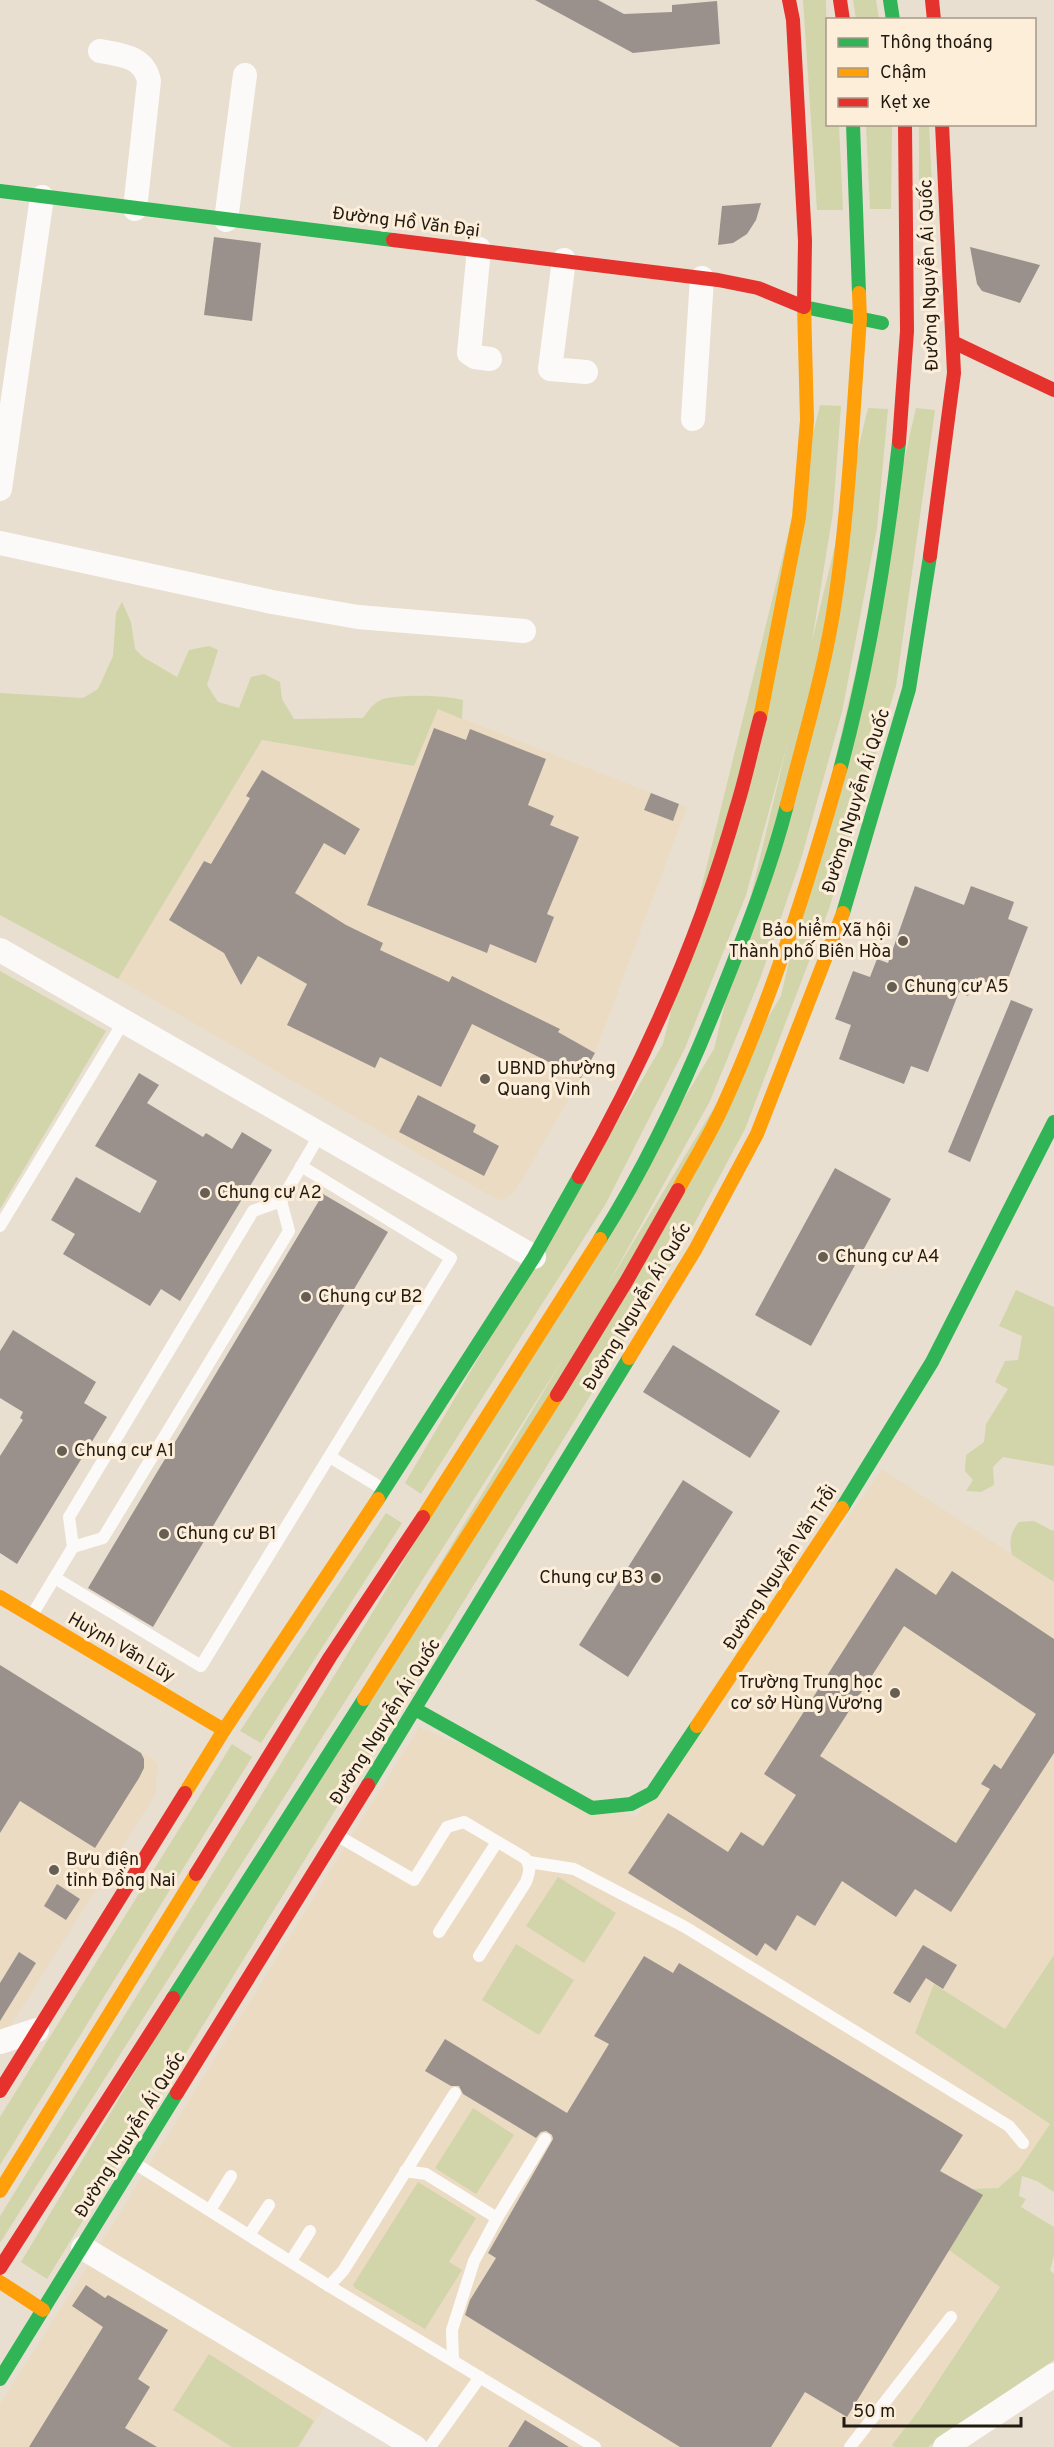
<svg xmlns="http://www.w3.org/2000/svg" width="1054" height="2447" font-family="Overpass,sans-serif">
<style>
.built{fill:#ebdbc3}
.green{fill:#d2d4aa}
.building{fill:#9a918d;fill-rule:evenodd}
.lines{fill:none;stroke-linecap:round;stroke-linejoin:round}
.lane{stroke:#fcfaf8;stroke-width:12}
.street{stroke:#fcfaf8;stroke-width:24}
.fast{stroke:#30b455;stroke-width:14}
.slow{stroke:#ff9f0a;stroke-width:14}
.jam{stroke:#e5322d;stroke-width:14}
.poi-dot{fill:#675f54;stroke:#fdeeda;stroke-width:2}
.labels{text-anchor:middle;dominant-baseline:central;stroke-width:6;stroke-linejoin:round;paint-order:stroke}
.street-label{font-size:18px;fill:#211a11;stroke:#fdeeda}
.poi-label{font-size:18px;fill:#211a11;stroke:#fdeeda;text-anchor:start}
</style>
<rect width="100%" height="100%" fill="#e8dfd1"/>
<g class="built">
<polygon points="438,709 687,807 595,1053 525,1175 514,1192 504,1200 496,1199 118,979 262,740 414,766"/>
<polygon points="882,1469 1054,1582 1054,1955 1005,2029 935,1984 1050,2124 1019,2170 998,2188 973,2189 1000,2286 919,2410 892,2445 895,2447 429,2447 98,2248 419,1727 636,1817"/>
<polygon points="0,1665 158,1763 155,1795 9,2028 0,2033"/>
<polygon points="90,2262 325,2406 299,2447 0,2447 0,2404"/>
</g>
<g class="green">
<polygon points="803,0 826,0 828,124 839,125 843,210 817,210"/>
<polygon points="853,0 876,0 879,19 856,19"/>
<polygon points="866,125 892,125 891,209 870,209"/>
<polygon points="919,125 929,125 933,208 919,210"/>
<polygon points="820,405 841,406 833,512 807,672 746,895 685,1048 605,1205 421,1494 405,1483 663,1044"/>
<polygon points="868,408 888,409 877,528 842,712 801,859 760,979 710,1101 588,1320 0,2243 0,2216 280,1765 714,1049"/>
<polygon points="916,408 935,410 896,686 829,909 745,1129 684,1243 47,2279 21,2262 781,996"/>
<path d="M122,602L131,622L135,649L143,657L177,677L189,650L209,646L218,650L207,685L218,702L239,708L251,677L264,674L280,682L282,699L294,719L363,718C368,711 374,702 383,699C402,694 444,695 463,700L462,719L438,709L414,766L262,740L118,979L0,915V693L83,698L98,689L113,656L116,613Z"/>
<polygon points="0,971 106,1031 0,1209"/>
<polygon points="1016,1290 1054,1307 1054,1466 1003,1457 993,1467 994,1485 981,1492 966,1491 973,1480 965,1471 966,1455 984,1442 986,1424 1008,1389 995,1382 1005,1361 1018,1360 1022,1336 999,1326"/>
<polygon points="386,1513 402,1523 261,1743 240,1731"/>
<path d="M1034,1521L1053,1531L1054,1528V1582L1012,1555C1009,1541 1010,1533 1019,1522Z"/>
<polygon points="232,1744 252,1757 0,2165 0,2117"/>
<polygon points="558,1877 616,1913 584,1963 526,1926"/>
<polygon points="516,1944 574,1980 539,2035 482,2000"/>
<polygon points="1054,1955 1054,2192 1037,2181 1022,2176 1019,2196 1026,2199 1021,2207 1054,2227 1054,2256 1050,2270 1054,2274 1054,2360 928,2447 895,2447 892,2445 919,2410 1000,2287 949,2250 971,2189 998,2188 1019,2170 1050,2124 915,2033 934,1984 1005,2029"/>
<polygon points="473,2108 514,2135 476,2194 435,2168"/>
<polygon points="418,2182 476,2218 449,2262 462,2270 425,2329 355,2288 353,2285"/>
<polygon points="209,2354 314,2421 298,2447 232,2447 173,2410"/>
</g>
<g class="building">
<polygon points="535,0 598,0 624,14 672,12 672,5 717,1 720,44 633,53"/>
<polygon points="761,203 756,220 747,234 733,243 718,245 722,206"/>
<polygon points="214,237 261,243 252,321 204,315"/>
<polygon points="970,247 1040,265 1020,303 982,291 977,284"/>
<polygon points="434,728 466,740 470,729 546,759 528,805 554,816 550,825 579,837 547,914 554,917 536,963 490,944 487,953 367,905"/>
<polygon points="262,770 360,829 345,855 324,843 295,893 346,925 383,943 380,950 449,982 452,976 560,1029 558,1032 595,1053 581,1078 472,1024 441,1087 380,1057 375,1068 287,1025 307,984 258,956 241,985 224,953 169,920 204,861 211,864 250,798 246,796"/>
<polygon points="651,793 679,804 673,821 644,810"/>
<polygon points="915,886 964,905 971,886 1014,902 1008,919 1028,927 1004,989 975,978 968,996 959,992 928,1072 911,1066 904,1084 839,1059 851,1025 835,1019 853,971 870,977 877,959 888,963"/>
<polygon points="1011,1000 1033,1009 970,1162 948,1152"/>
<polygon points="139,1073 159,1085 147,1103 203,1137 206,1133 232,1149 242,1132 272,1150 180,1301 161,1289 150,1306 63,1254 75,1234 51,1220 76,1177 140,1213 157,1181 95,1146"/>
<polygon points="418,1095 476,1125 473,1132 499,1146 484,1176 399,1132"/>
<polygon points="835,1168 891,1199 811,1346 755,1315"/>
<polygon points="323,1194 388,1232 153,1627 88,1588"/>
<polygon points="13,1330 96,1382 84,1403 107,1417 17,1564 0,1553 0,1456 23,1420 20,1418 23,1412 0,1398 0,1351"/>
<polygon points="673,1345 780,1411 750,1458 643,1392"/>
<polygon points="683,1480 733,1512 628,1677 579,1645"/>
<path d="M896,1568L936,1595L952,1571L1054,1639V1753L951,1912L915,1889L896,1917L842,1881L815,1926L797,1915L776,1951L765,1943L757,1956L628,1873L668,1813L728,1852L741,1832L763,1846L796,1795L764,1774ZM904,1626L1036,1714L1001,1769L994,1764L981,1784L990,1789L956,1843L820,1756Z"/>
<polygon points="0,1665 141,1753 144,1759 144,1768 139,1778 95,1848 20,1801 0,1833"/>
<polygon points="57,1884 80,1899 66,1920 44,1906"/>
<polygon points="923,1945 957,1965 943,1989 926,1978 910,2003 893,1993"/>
<polygon points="19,1952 36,1963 0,2021 0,1983"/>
<polygon points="644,1956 673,1973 679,1963 963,2135 940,2171 983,2195 847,2417 805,2392 771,2447 680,2447 465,2315 470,2300 496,2258 488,2253 553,2139 552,2135 546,2131 541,2132 536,2138 463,2094 459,2086 451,2086 425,2071 445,2039 567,2113 609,2044 594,2036"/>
<polygon points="86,2285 105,2298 108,2295 168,2330 138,2379 150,2387 125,2428 157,2447 29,2447 103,2327 72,2306"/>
<polygon points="525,2420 569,2447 508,2447"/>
</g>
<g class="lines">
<g class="lane">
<polyline points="0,1226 124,1021"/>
<polyline points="330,1457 383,1489"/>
<polyline points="73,1547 69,1517 253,1211 281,1201 320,1134"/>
<polyline points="55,1578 201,1666 451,1258 301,1166"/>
<polyline points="32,1615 73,1547 103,1538 289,1231 281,1201"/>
<path d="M338,1836L414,1880L447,1827L464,1822L525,1858C532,1866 529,1874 526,1882L479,1956"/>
<polyline points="529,1862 574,1869 685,1927 1009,2126 1023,2143"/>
<polyline points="439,1932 497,1842"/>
<polyline points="136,2164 329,2286 595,2447"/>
<polyline points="405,2171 426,2174 497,2218"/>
<polyline points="210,2210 231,2176"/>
<polyline points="249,2235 269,2205"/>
<polyline points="291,2261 310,2231"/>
<polyline points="329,2286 343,2271 455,2093"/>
<polyline points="453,2360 452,2330 474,2261 497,2218 545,2139"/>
<polyline points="430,2447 480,2377"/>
<polyline points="850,2447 951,2317"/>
</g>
<g class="street">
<path d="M100,51C121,55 144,56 149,81L135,209"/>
<polyline points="226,220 245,75"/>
<polyline points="479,249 469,353 475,357 490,359"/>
<polyline points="564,260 550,369 586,372"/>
<polyline points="693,419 702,278"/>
<polyline points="0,489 42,197"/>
<polyline points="0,543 272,602 358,617 524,631"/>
<polyline points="0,950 534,1257"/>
<polyline points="0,2042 37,2030"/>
<polyline points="83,2248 415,2447"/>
<polyline points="945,2447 1054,2375"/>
</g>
<g class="fast">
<polyline points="890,0 893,20"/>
<polyline points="853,124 859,293"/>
<polyline points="0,191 393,240"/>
<polyline points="804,307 882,323"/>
<path d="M840,770C869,663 887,552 899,442"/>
<polyline points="843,913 909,689 930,556"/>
<path d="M600,1239C650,1160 690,1073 724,986C748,926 771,867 787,805"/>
<polyline points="378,1499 534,1257 579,1177"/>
<polyline points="842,1508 932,1362 1054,1122"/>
<polyline points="415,1709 592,1808 631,1804 652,1793 697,1726"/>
<polyline points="368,1785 629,1358"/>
<polyline points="173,1998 364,1699"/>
<polyline points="0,2379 177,2093"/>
</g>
<g class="slow">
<polyline points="760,718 799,517 807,420 804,304"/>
<path d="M787,805C804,737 825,670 835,601C849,507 853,413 860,319L859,293"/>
<path d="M678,1190C693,1162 710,1135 723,1106C772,998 808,884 840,770"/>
<polyline points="629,1358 695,1250 757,1134 843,913"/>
<polyline points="423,1517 600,1239"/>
<polyline points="0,1597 224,1730"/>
<polyline points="364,1699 557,1395"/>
<polyline points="697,1726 842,1508"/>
<polyline points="185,1793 224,1730 378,1499"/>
<polyline points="0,2191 196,1874"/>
<polyline points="0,2282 43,2310"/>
</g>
<g class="jam">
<polyline points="789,0 793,20 805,241 804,304"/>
<polyline points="840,0 843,20"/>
<polyline points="932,0 934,20"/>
<polyline points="393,240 718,280 758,288 804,307"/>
<polyline points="953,342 1054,390"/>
<polyline points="899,442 907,331 905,124"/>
<polyline points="930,556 954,373 942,124"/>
<path d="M579,1177C644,1062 701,933 737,806C746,777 752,747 760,718"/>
<polyline points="557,1395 626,1282 678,1190"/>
<polyline points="196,1874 330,1657 423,1517"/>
<polyline points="0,2091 185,1793"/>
<polyline points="177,2093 368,1785"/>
<polyline points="0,2268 173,1998"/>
</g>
</g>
<g class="poi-dot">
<circle cx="903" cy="941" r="6"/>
<circle cx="892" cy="987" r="6"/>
<circle cx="485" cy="1079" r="6"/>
<circle cx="205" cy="1193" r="6"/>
<circle cx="823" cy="1257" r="6"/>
<circle cx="306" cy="1297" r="6"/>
<circle cx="62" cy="1451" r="6"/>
<circle cx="164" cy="1534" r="6"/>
<circle cx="656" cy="1578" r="6"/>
<circle cx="895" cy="1693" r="6"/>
<circle cx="54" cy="1870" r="6"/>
</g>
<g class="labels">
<g class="street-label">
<text transform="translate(406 223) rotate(7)">Đường Hồ Văn Đại</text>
<text transform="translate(930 275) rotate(-92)">Đường Nguyễn Ái Quốc</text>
<text transform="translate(857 801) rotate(-73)">Đường Nguyễn Ái Quốc</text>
<text transform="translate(638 1307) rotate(-59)">Đường Nguyễn Ái Quốc</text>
<text transform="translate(781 1568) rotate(-57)">Đường Nguyễn Văn Trỗi</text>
<text transform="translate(121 1648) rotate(30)">Huỳnh Văn Lũy</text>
<text transform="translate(386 1722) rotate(-58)">Đường Nguyễn Ái Quốc</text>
<text transform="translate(131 2135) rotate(-58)">Đường Nguyễn Ái Quốc</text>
</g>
<g class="poi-label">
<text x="891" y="931" text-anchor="end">Bảo hiểm Xã hội<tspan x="891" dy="21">Thành phố Biên Hòa</tspan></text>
<text x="904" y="987">Chung cư A5</text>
<text x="497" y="1069">UBND phường<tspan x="497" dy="21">Quang Vinh</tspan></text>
<text x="217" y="1193">Chung cư A2</text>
<text x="835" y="1257">Chung cư A4</text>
<text x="318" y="1297">Chung cư B2</text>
<text x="74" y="1451">Chung cư A1</text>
<text x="176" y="1534">Chung cư B1</text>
<text x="644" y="1578" text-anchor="end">Chung cư B3</text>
<text x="883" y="1683" text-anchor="end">Trường Trung học<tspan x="883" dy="21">cơ sở Hùng Vương</tspan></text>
<text x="66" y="1860">Bưu điện<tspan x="66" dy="21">tỉnh Đồng Nai</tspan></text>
</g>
</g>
<rect x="826" y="18" width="210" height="108" fill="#fdeeda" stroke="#a5998a" stroke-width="1.5"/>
<rect x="838" y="38" width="30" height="9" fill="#30b455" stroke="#a5998a" stroke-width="1.5"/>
<text x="880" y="48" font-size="18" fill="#211a11">Thông thoáng</text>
<rect x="838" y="68" width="30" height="9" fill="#ff9f0a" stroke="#a5998a" stroke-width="1.5"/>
<text x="880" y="78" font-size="18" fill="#211a11">Chậm</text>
<rect x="838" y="98" width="30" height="9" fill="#e5322d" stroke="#a5998a" stroke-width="1.5"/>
<text x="880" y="108" font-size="18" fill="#211a11">Kẹt xe</text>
<path d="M844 2417v9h177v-9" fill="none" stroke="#211a11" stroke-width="3"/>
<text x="853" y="2417" font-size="18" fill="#211a11" stroke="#fdeeda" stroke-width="4.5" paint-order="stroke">50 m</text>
</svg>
